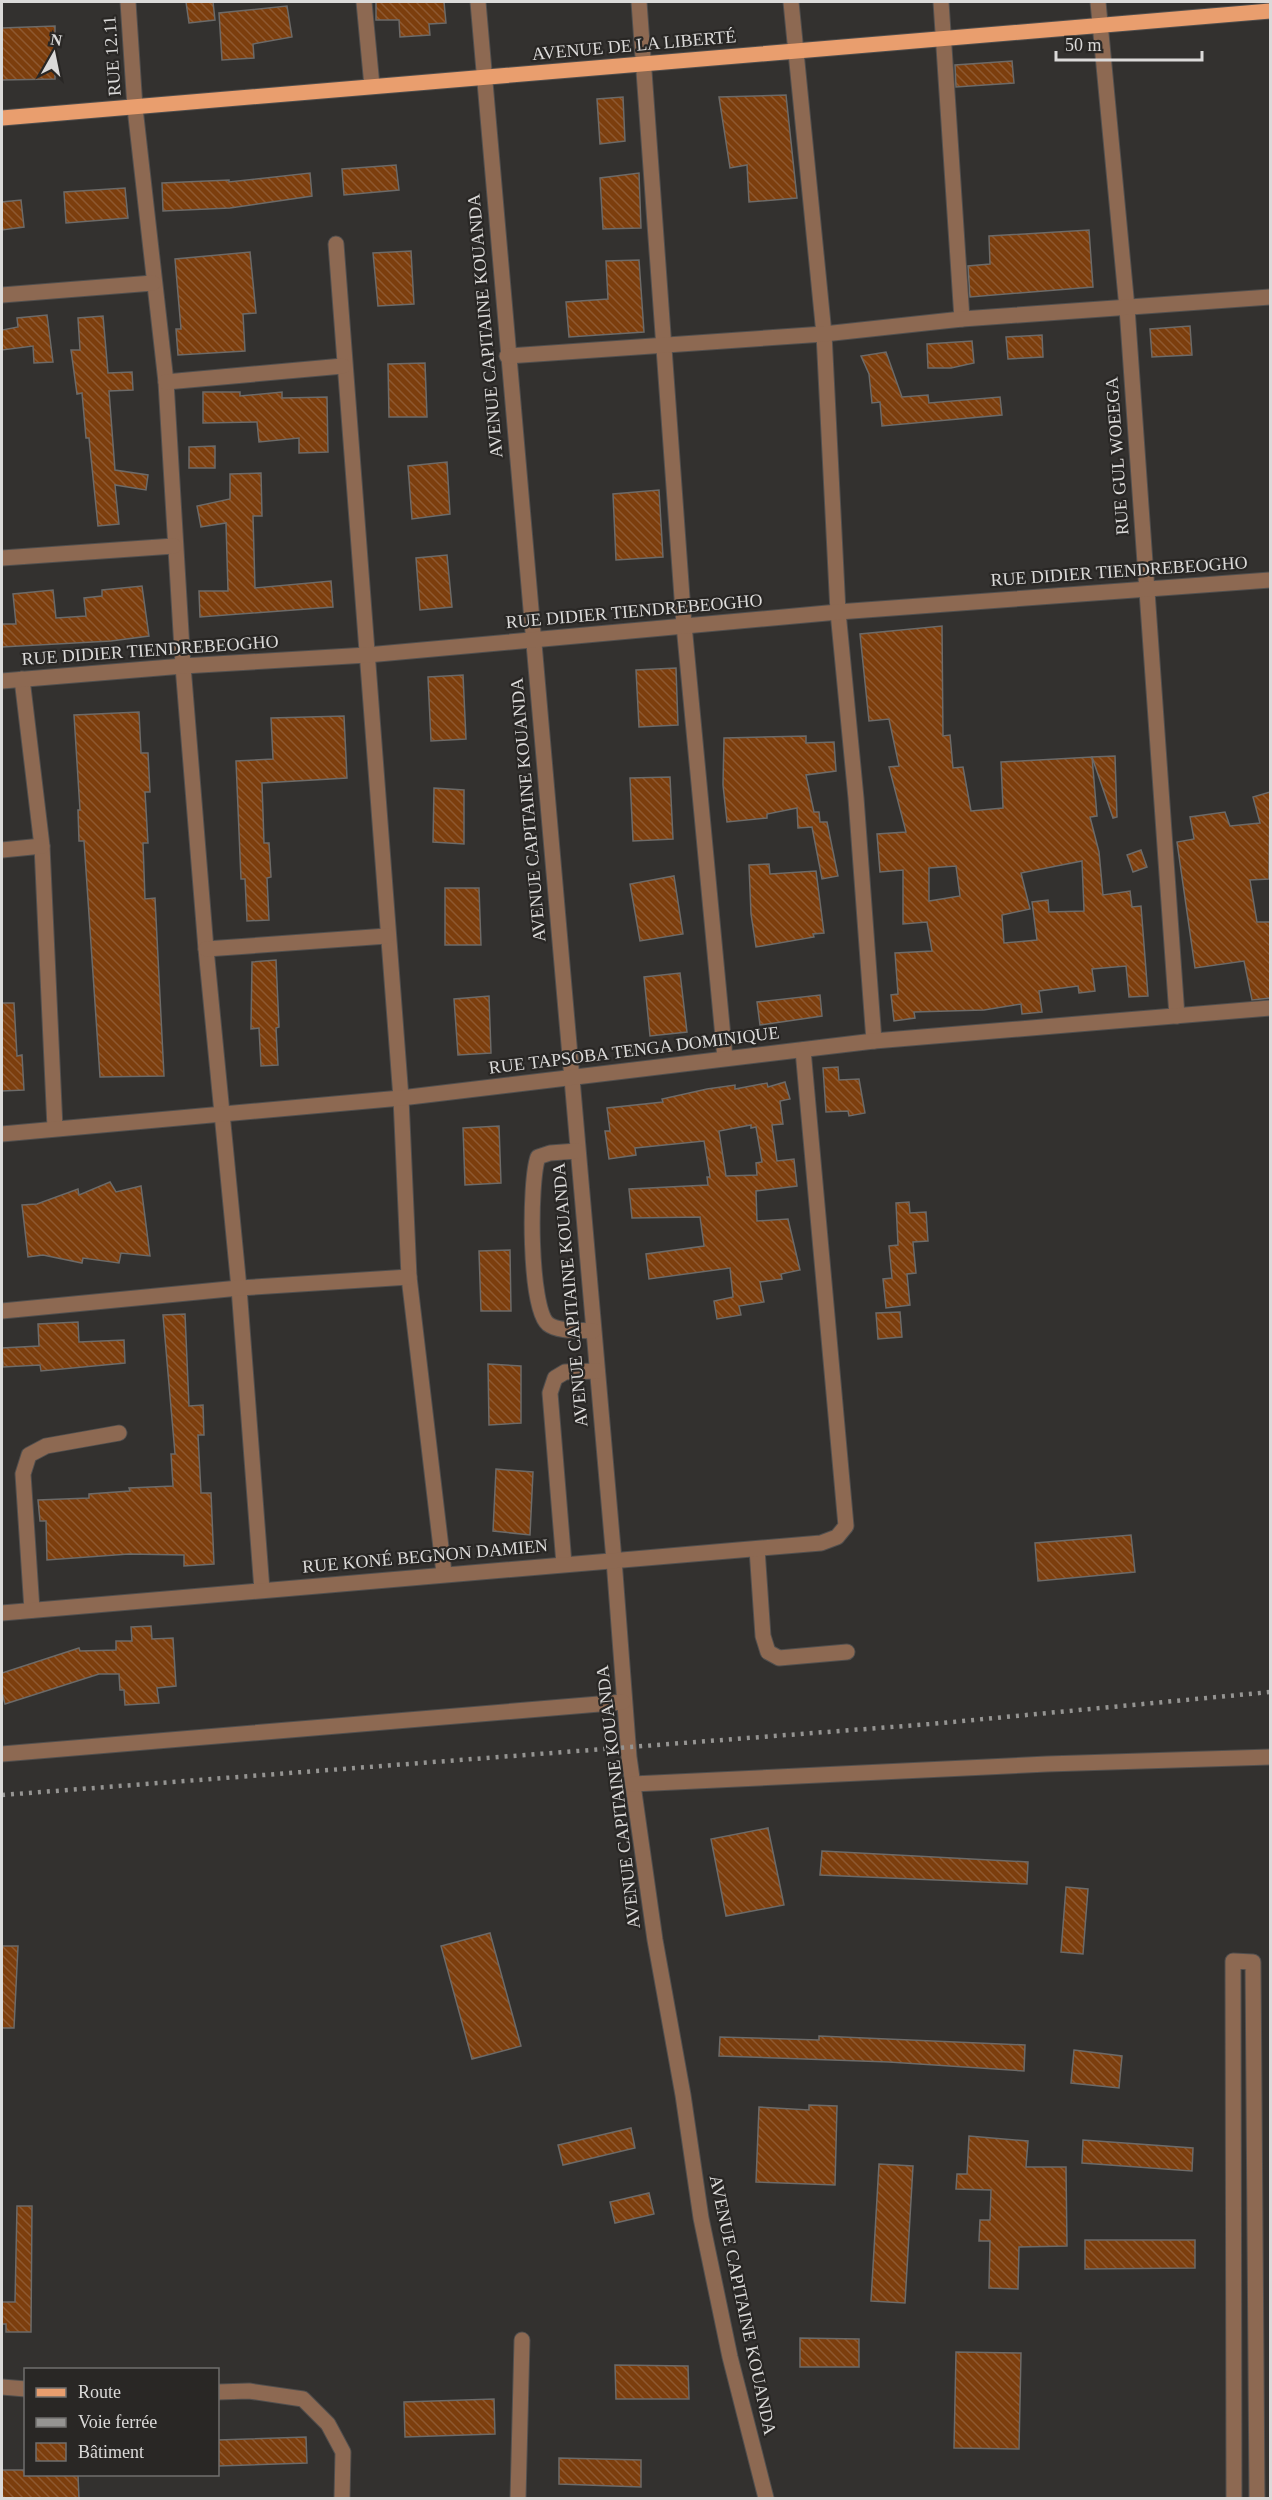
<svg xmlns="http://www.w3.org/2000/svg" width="1272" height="2500" font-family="'Times New Roman',serif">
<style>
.building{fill:url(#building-back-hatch);stroke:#6c6a68;stroke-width:1.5;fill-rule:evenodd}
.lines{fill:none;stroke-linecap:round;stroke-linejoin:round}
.minor-casing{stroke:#514f4e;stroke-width:17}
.major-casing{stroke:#514f4e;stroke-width:17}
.minor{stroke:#8d6952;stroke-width:15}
.major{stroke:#e99e6e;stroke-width:15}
.rail{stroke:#959492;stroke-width:4.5;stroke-dasharray:3 6;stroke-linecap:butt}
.labels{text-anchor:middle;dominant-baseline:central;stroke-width:4.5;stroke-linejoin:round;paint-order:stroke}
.street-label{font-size:18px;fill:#dbdad9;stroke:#292725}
</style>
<defs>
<pattern id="building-back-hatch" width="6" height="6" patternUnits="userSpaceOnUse" patternTransform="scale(1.5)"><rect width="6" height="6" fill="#7c3e0d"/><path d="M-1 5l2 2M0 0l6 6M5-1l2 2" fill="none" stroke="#8e5930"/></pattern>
</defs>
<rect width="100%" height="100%" fill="#33312f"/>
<g class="building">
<polygon points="186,2 213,2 215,20 189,23"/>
<polygon points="376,2 444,2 446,23 429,24 430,35 400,37 399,20 376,20"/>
<polygon points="287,6 292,37 253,44 254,58 222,60 219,13"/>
<polygon points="55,26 55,79 2,80 2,28"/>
<polygon points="1012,61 1014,83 956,87 955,65"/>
<polygon points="786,95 797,198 749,202 747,165 730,168 719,97"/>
<polygon points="623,97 625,141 600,144 597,99"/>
<polygon points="396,165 399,190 344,195 342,169"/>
<polygon points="310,173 312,196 230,208 163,211 162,183 229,180 229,182"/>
<polygon points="639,173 641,228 603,229 600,178"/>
<polygon points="125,188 128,218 66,223 64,192"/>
<polygon points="21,200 24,227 2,230 2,202"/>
<polygon points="1089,230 1093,287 970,297 968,266 990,264 989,236"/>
<polygon points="411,251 414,304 378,306 373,253"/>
<polygon points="250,252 256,313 243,314 245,351 178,355 176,329 181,329 175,259"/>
<polygon points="639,260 644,332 569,337 566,302 608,299 606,261"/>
<polygon points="47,315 53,362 34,363 33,346 2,350 2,330 18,327 17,318"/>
<polygon points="103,316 108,373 132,372 133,390 109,391 115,470 148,475 146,490 115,485 119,524 98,526 89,438 86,438 82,393 77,394 71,350 80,350 78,318"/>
<polygon points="1190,326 1192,355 1152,357 1150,329"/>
<polygon points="1042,335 1043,357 1008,359 1006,337"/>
<polygon points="972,341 974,363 951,368 928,368 927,344"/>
<polygon points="886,352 902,397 928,395 929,403 1000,397 1002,415 882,426 880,402 872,403 869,374 861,356"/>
<polygon points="425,363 427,417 389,417 388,364"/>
<polygon points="203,392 240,392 240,396 282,392 282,398 327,397 328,452 299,453 299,438 259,442 257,422 203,423"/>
<polygon points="215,446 215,468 189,468 189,447"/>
<polygon points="447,462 450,514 412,519 408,466"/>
<polygon points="261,473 262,516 253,516 255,588 331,581 333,607 200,617 199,591 228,591 226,523 201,527 197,506 230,499 230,474"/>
<polygon points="659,490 663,557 616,560 613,494"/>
<polygon points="447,555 452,607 420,610 416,558"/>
<polygon points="142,586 149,636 111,641 2,647 2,624 16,624 13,594 53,590 56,618 86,616 84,598 102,596 102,590"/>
<path d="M942,626L943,736L950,735L953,768L963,767L971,811L1003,808L1001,762L1092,757L1097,816L1090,817L1099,852L1103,895L1130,891L1132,907L1141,906L1148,996L1129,997L1126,966L1092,969L1095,991L1079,993L1078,986L1039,991L1042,1012L1022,1014L1021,1004L984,1010L914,1012L915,1018L894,1021L891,995L898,994L895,953L932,951L927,922L903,924V870L880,872L877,834L906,832L889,767L899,766L889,719L869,721L860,634ZM1082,861L1084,911L1049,912L1048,900L1032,902L1037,940L1004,943L1002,915L1030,909L1021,873ZM956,866L960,896L929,901V868Z"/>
<polygon points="676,668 678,725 639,727 636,670"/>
<polygon points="463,675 466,739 431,741 428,677"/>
<polygon points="139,712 141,753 148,753 150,792 145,792 148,843 143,843 145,899 155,898 164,1076 100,1077 84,841 79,841 78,810 80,810 74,715"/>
<polygon points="344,716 347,778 262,783 264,843 269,843 271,877 267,878 269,920 247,921 245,879 241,879 236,761 273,759 271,718"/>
<polygon points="806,736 806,743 834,742 836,771 806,775 814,812 819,812 820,822 827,822 838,876 822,879 812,827 798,828 797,808 767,814 767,818 727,822 723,785 724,738"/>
<polygon points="1115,756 1117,817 1113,818 1092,757"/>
<polygon points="670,777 673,839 633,841 630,778"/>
<polygon points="434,788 464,790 464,844 433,842"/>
<polygon points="1270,792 1269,879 1250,880 1257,922 1270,922 1270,998 1252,1000 1244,961 1195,968 1177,842 1194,839 1190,817 1225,812 1230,826 1260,823 1253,797"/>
<polygon points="1141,850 1147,867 1133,872 1127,855"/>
<polygon points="769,864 770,874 816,871 824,933 813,934 814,937 756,947 751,914 749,865"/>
<polygon points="674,876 683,934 640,941 630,884"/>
<polygon points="445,888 479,888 481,945 445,945"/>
<polygon points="276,960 279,1027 276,1028 278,1065 261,1066 259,1028 251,1029 252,962"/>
<polygon points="680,973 687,1032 650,1036 644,977"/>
<polygon points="820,995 822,1016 760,1025 757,1002"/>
<polygon points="489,996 491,1053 458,1055 454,999"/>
<polygon points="2,1003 14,1003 17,1056 22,1055 24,1090 2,1091"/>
<polygon points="838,1067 839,1080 859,1079 865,1113 849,1116 848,1111 826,1112 823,1068"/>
<path d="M785,1082L790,1099L780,1101L783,1124L772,1125L777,1161L794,1159L797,1186L756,1191L757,1221L788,1219L800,1270L781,1274L782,1279L760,1282L764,1302L739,1306L741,1315L717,1319L714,1301L733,1297L730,1268L649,1279L646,1254L704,1246L700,1217L632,1218L629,1189L708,1185L707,1177H710L704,1141L635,1148L636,1155L609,1159L605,1131H610L607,1108L663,1102L662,1099L707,1089L735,1085V1089L767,1083L768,1087ZM751,1125V1128L756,1127L762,1162L756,1163L757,1175L726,1176L719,1131Z"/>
<polygon points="499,1126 501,1183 465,1185 463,1128"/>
<polygon points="110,1182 116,1192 141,1186 150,1256 121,1253 119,1263 83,1258 82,1263 43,1255 28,1257 22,1205 37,1204 78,1189 79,1195"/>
<polygon points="909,1202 910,1213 926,1212 928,1241 913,1242 916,1273 907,1274 910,1305 886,1308 883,1279 892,1278 889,1246 898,1245 896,1203"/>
<polygon points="510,1250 511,1311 481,1311 479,1251"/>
<polygon points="900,1312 902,1337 878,1339 876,1313"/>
<polygon points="185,1314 189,1406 203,1405 204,1435 198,1435 201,1493 211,1493 214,1564 184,1566 184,1555 129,1554 47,1560 46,1521 40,1521 38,1500 89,1498 89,1494 130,1491 129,1488 173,1486 171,1454 175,1454 163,1315"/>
<polygon points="78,1322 79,1342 124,1340 125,1363 41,1371 40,1365 3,1367 2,1348 39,1346 38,1324"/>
<polygon points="488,1364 521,1366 521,1423 489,1425"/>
<polygon points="496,1469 533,1472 530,1535 493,1531"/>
<polygon points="1131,1535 1135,1572 1038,1581 1035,1543"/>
<polygon points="151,1626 152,1639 173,1638 176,1686 157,1688 159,1703 125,1705 124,1690 120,1690 119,1674 99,1674 5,1704 2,1693 2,1673 79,1648 80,1651 116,1650 116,1641 132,1641 131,1627"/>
<polygon points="768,1828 784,1905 726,1916 711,1839"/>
<polygon points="822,1851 1028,1862 1027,1884 820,1875"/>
<polygon points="1066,1887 1088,1889 1083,1954 1061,1952"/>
<polygon points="490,1933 521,2046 472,2059 441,1946"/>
<polygon points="2,1946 18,1946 14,2028 2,2028"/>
<polygon points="819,2036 1025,2045 1024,2071 889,2062 719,2056 720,2037 819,2040"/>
<polygon points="1074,2050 1122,2056 1119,2088 1071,2083"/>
<polygon points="809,2105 837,2106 835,2185 756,2182 759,2107 809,2110"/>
<polygon points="631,2128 635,2148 563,2165 558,2145"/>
<polygon points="969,2136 1028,2141 1026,2167 1066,2167 1067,2246 1019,2247 1018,2289 989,2288 990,2241 979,2241 980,2220 990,2220 991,2190 956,2189 957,2174 967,2174"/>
<polygon points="1083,2140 1193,2148 1192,2171 1082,2163"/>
<polygon points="879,2164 913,2166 905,2303 871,2301"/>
<polygon points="649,2193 654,2214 615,2223 610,2202"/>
<polygon points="17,2206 32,2206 31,2332 6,2332 6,2324 2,2324 2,2302 15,2302"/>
<polygon points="1085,2240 1195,2240 1195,2268 1085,2269"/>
<polygon points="800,2338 859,2339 859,2367 800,2367"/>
<polygon points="956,2352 1021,2353 1019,2449 954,2448"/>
<polygon points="615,2365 688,2366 689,2399 616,2399"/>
<polygon points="494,2399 495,2434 405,2437 404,2402"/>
<polygon points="306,2437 307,2463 218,2466 218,2440"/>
<polygon points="559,2458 641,2460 641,2487 559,2484"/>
<polygon points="2,2470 26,2470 26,2475 78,2475 79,2499 2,2499"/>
</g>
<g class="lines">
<defs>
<g id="minor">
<polyline points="128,2 135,108 166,382 183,666 206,949 239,1288 262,1590"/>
<polyline points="364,2 372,86"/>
<polyline points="478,2 614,1560 629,1757 655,1940 683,2095 701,2218 730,2357 766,2498"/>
<polyline points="639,2 684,625 725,1058"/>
<polyline points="791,2 824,334 838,612 856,798 874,1041"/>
<polyline points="941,2 962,319"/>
<polyline points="1098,2 1127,308 1177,1016"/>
<polyline points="336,244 401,1098 409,1277 444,1573"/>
<polyline points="2,295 153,283"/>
<polyline points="507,356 824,334 962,319 1270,297"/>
<polyline points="166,382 343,366"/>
<polyline points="2,558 174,546"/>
<polyline points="22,679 42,846 55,1128"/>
<polyline points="2,681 183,666 367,655 838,612 1270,580"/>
<polyline points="2,850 42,846"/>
<polyline points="206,949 387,936"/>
<polyline points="2,1134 401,1098 874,1041 1270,1008"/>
<path d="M577,1151L550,1153L538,1157C529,1182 529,1308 548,1324C558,1332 581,1330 593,1331"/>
<polyline points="2,1311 239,1288 409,1277"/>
<polyline points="757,1549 763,1636 768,1652 779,1658 847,1652"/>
<polyline points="564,1564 550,1393 555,1378 565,1372 597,1371"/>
<polyline points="32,1610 23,1474 29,1455 46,1446 119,1433"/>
<polyline points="2,1613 821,1543 837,1537 846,1526 803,1050"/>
<polyline points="2,1754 623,1702"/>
<polyline points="633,1784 1047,1764 1270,1757"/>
<polyline points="2,2387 26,2389"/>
<polyline points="218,2392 249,2391 303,2399 328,2424 343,2452 342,2498"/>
<polyline points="518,2498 522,2340"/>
<polyline points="1234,2498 1233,1961 1253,1962 1257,2498"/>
</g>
<polyline id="major" points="2,118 1270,11"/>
</defs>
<use href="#minor" class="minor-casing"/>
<use href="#major" class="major-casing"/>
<use href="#minor" class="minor"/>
<use href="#major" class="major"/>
<polyline class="rail" points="2,1795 931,1724 1270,1692"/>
</g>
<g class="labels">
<g class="street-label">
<text transform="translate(634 45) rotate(-5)">AVENUE DE LA LIBERTÉ</text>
<text transform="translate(112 56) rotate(-94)">RUE 12.11</text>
<text transform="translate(485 326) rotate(-95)">AVENUE CAPITAINE KOUANDA</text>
<text transform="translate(1117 456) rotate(-94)">RUE GUL WOEEGA</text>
<text transform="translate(1119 571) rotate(-4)">RUE DIDIER TIENDREBEOGHO</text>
<text transform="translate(634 611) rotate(-5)">RUE DIDIER TIENDREBEOGHO</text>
<text transform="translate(150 650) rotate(-4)">RUE DIDIER TIENDREBEOGHO</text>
<text transform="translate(528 810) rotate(-95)">AVENUE CAPITAINE KOUANDA</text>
<text transform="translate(634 1050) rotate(-7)">RUE TAPSOBA TENGA DOMINIQUE</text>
<text transform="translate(570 1295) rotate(-95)">AVENUE CAPITAINE KOUANDA</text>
<text transform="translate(425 1556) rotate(-5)">RUE KONÉ BEGNON DAMIEN</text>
<text transform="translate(618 1797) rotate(-97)">AVENUE CAPITAINE KOUANDA</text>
<text transform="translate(743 2305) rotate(78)">AVENUE CAPITAINE KOUANDA</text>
</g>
</g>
<rect width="1272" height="2500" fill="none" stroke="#dbdad9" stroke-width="6"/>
<rect x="24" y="2368" width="195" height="108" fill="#292725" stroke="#706f6d" stroke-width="1.5"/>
<rect x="36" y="2388" width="30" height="9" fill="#e99e6e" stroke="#706f6d" stroke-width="1.5"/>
<text x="78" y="2398" font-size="18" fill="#dbdad9">Route</text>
<rect x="36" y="2418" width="30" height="9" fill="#959492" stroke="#706f6d" stroke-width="1.5"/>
<text x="78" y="2428" font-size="18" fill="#dbdad9">Voie ferrée</text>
<rect x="36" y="2443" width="30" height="18" fill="url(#building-back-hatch)" stroke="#706f6d" stroke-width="1.5"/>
<text x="78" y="2458" font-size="18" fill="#dbdad9">Bâtiment</text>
<g transform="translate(54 54) rotate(9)" stroke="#292725" stroke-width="4.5" paint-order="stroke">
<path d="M0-4.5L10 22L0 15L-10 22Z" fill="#dbdad9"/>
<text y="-9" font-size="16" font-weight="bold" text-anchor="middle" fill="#dbdad9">N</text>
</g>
<path d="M1056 51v9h146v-9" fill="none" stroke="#dbdad9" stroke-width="3"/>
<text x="1065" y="51" font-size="18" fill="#dbdad9" stroke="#292725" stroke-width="4.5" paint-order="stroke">50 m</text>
</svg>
